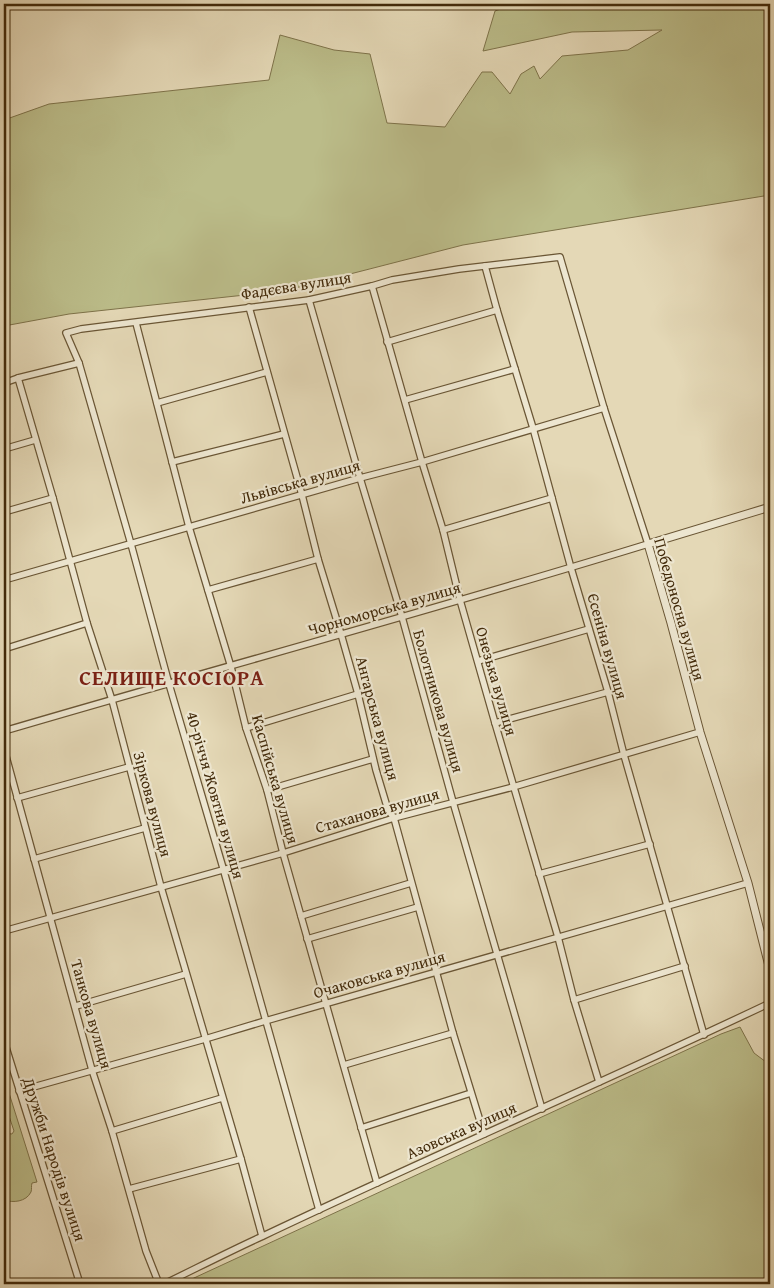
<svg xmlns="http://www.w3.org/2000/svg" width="774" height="1288" font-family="'Gentium Book Plus',serif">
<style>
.green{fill:#bbbc89;stroke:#7e734a}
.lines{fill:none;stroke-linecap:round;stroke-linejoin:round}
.minor-casing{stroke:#6a5635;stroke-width:8}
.tertiary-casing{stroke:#6a5635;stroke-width:9}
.minor{stroke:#ede6d0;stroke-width:5.5}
.tertiary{stroke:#ede6d0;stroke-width:7}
.labels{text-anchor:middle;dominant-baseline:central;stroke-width:4.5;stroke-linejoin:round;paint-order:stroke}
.street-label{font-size:16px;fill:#422a0a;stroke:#ede6d0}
.district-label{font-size:21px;font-weight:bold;letter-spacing:1px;fill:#7a1f14;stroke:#ede6d0}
</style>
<rect width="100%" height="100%" fill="#e4d8b6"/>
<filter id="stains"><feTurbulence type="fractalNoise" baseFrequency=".004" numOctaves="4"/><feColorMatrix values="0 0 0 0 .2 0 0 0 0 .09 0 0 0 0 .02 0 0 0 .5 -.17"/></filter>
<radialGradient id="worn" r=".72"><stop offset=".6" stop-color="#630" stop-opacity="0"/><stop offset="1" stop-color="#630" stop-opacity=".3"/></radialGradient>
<g class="green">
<polygon points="514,4 770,4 770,195 463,245 276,293 245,295 69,314 4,326 4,120 49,104 269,80 280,35 334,50 370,54 387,123 445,127 482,72 492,72 510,94 521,74 534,66 540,79 562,56 628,50 662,30 572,32 483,51 495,11"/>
<polygon points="740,1027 754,1053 770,1065 770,1284 181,1284 721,1034"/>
<path d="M9,1093L37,1182L32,1183C31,1186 32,1189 31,1192C26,1202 13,1203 4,1200V1133L12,1134L14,1131L4,1101V1095Z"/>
</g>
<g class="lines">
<defs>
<g id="minor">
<polyline points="485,266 497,310 533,428 571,568 608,692 624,755 704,1035"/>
<polyline points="372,286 422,462 443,530 460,600 495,723 558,937 574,1000 599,1082"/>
<polyline points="309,300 360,478 402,617 453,802 542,1109"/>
<polyline points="249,307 302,495 318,559 341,634 358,694 376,770 388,810 394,818 453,1033 484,1134"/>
<polyline points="136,323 189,527 231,667 246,728 267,790 283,853 377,1183"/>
<polyline points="387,342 497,310"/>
<polyline points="18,378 53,498 87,623 112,700 161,887 241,1159 262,1236"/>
<polyline points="4,383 18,378 79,363"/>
<polyline points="405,400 515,369"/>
<polyline points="157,403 267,372"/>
<polyline points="4,449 35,440"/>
<polyline points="172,462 284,434"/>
<polyline points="4,512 53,498"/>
<polyline points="443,530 552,498"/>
<polyline points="4,580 360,478 422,462 604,408"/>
<polyline points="208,590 318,559"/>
<polyline points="4,649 87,623"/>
<polyline points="478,661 589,629"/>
<polyline points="495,723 608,692"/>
<polyline points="246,728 358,694"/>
<path d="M4,731C218,668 434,610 648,544L604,408L560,257L459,269L392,280L372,286L309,300L81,329L66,333L79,363L131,544L169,684L223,868L319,1210"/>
<polyline points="4,749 92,1070 112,1131 146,1251 159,1284"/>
<polyline points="267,790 373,759"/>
<polyline points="17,798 129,767"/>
<polyline points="34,859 145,828"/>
<polyline points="539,874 650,844"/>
<polyline points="301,916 411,883"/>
<polyline points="4,931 283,853 394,818 513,787 700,732"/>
<polyline points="307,939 418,907"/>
<polyline points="574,1000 685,966"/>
<polyline points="76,1006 186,974"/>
<polyline points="4,1041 80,1284"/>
<polyline points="344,1065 453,1033"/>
<polyline points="19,1091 205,1039 265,1021 748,883"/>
<polyline points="361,1128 471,1093"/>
<polyline points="112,1131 222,1098"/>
<polyline points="129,1189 241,1159"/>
<path d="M164,1284C197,1268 230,1251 263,1236C431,1156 602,1083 770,1003"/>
</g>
<polyline id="tertiary" points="770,507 648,544 671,623 700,732 748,883 770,970"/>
</defs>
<use href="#minor" class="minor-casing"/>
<use href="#tertiary" class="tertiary-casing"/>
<use href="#minor" class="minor"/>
<use href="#tertiary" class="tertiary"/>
</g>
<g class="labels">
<g class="street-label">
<text transform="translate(296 285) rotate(-9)">Фадєєва вулиця</text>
<text transform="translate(300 481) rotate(-16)">Львівська вулиця</text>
<text transform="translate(384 608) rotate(-16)">Чорноморська вулиця</text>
<text transform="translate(680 609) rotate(74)">Победоносна вулиця</text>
<text transform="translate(608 646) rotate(74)">Єсеніна вулиця</text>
<text transform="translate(497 681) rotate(74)">Онезька вулиця</text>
<text transform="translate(439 701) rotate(74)">Болотникова вулиця</text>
<text transform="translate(378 718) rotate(75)">Ангарська вулиця</text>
<text transform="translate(276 779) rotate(74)">Каспійська вулиця</text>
<text transform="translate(216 795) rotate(74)">40-річчя Жовтня вулиця</text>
<text transform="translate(153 804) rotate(75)">Зіркова вулиця</text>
<text transform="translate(377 810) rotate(-16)">Стаханова вулиця</text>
<text transform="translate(379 974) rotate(-16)">Очаковська вулиця</text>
<text transform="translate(92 1014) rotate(74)">Танкова вулиця</text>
<text transform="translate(461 1130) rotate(-24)">Азовська вулиця</text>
<text transform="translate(55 1159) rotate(72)">Дружби Народів вулиця</text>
</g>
<g class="district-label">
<text x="172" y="677">СЕЛИЩЕ КОСІОРА</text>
</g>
</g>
<rect width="774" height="1288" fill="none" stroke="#e4d8b6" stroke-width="20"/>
<rect x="5" y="5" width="764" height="1278" fill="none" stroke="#422a0a" stroke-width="2.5"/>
<rect x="10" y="10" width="754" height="1268" fill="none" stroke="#422a0a"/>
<rect width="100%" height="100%" filter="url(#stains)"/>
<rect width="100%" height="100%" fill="url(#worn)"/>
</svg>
